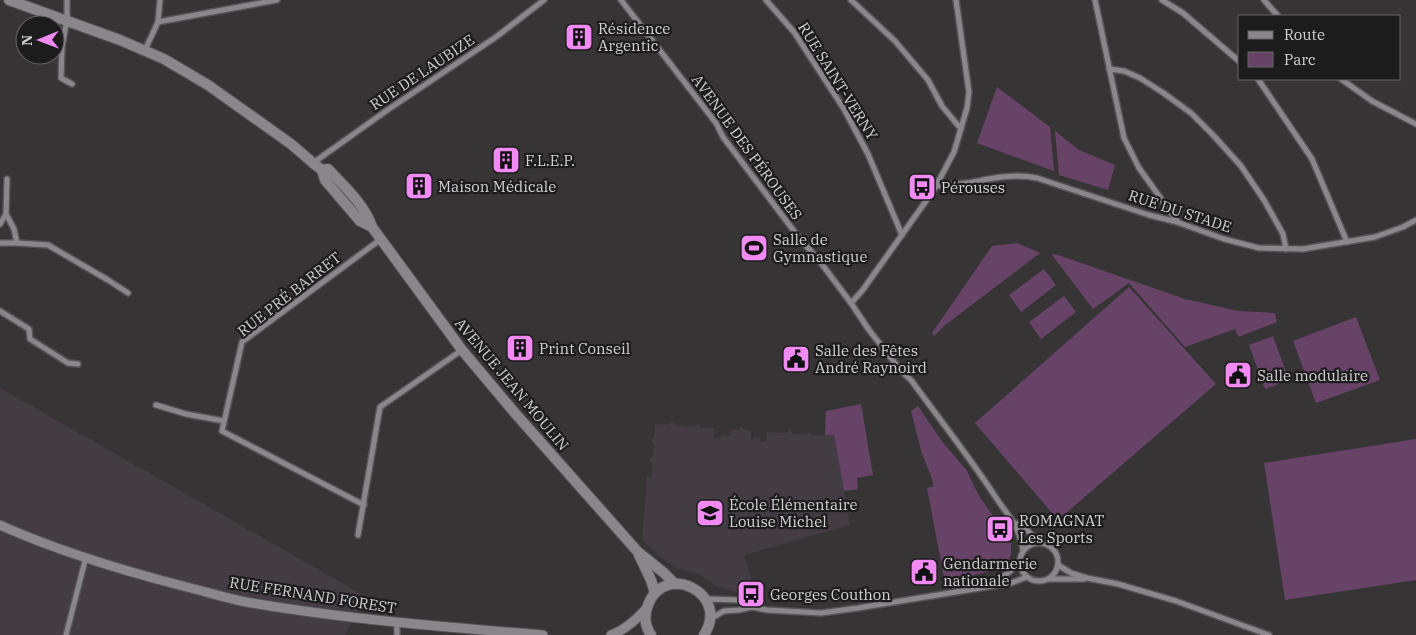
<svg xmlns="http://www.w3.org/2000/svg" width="1416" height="635" font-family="'IBM Plex Serif',serif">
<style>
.built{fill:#433c43}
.green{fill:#684368}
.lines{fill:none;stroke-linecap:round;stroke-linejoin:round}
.minor-casing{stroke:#545254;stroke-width:8}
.tertiary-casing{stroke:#545254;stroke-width:11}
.secondary-casing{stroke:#545254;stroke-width:12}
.minor{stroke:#8a878a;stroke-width:5}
.tertiary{stroke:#8a878a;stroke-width:9}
.secondary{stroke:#8a878a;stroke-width:10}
.labels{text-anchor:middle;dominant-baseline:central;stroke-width:4.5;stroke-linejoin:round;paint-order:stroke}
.poi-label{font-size:15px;fill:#d3d1d3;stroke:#1d1c1d;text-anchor:start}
.street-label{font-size:15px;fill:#d3d1d3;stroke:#1d1c1d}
</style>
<rect width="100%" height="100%" fill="#373436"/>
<g class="built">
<polygon points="0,388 365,596 345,635 0,635"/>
<polygon points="672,422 675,425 695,427 698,424 702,428 714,428 714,438 720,438 721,435 730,436 731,429 738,430 741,427 744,430 751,431 751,440 753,440 754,437 760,438 760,441 766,442 767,432 786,433 790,430 793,434 806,435 809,432 813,435 834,435 850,525 744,555 755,592 748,590 746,594 717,587 701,575 677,568 665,561 642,540 647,477 651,477 652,464 649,460 653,456 654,444 651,440 654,437 655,424 669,425"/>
</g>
<g class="green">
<polygon points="997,87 1050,127 1054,171 977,143"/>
<polygon points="1055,131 1079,150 1115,165 1108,190 1059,175"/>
<polygon points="1017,243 1040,253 944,326 934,336 932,333 992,246"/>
<polygon points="1055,254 1185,299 1238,311 1275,313 1277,322 1238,337 1235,329 1185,347 1129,283 1093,309 1052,255"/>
<polygon points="1044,269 1056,285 1021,312 1009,295"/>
<polygon points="1129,287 1216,384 1058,520 975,423"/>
<polygon points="1064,296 1076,312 1041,339 1029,322"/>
<polygon points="1356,317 1380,380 1316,403 1293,341"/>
<polygon points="1273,336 1289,380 1265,389 1249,345"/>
<polygon points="861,404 873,475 857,478 858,489 844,491 834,435 825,435 826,411"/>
<polygon points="918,406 941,440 967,471 979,496 1011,541 1011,554 1008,562 1001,568 945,583 927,488 934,486 931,476 922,454 911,411"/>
<polygon points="1416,439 1416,580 1285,600 1264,463"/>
</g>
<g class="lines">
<defs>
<g id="minor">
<polyline points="67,0 67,20 62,47 61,78 72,84"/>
<path d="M621,0L716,123L723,137L800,239L818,259L851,303L869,330L902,372L911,380C938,417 967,454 993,493C1006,514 1019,524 1023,550"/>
<polyline points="766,0 794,32 844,109 868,154 902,235"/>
<polyline points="851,0 895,41 928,80 942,106 961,129"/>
<polyline points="1095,0 1124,138 1139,168 1177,221"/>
<polyline points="1162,0 1183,13 1240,62"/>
<polyline points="1264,0 1278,16"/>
<polyline points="158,22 277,0"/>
<polyline points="145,50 158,22 160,0"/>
<polyline points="1109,69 1124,71 1140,78 1162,92 1191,113 1214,136 1241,166 1264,200 1283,234 1286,249"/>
<polyline points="1258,79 1312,159 1347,242"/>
<polyline points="1341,79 1372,101 1416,124"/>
<polyline points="313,163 386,111 496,37 544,0"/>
<path d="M936,186C946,185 957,184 967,183C990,179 1013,173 1037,178L1149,215L1177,222L1224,239L1259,248L1303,249L1375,237L1403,227L1416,220"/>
<polyline points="6,214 14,229 17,243"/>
<polyline points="0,224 6,214 7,179"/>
<polyline points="0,243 17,243 48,245 108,280 128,293"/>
<polyline points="851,303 862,291 926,201 936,186 954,152 967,108 969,92 956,0"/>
<polyline points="0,311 29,329 30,339 68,363 78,364"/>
<polyline points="156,405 186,414 224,421"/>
<polyline points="364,505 222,431 242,342 381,239"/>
<polyline points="1015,523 1028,531 1039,542"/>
<polyline points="358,535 380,407 462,350"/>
<circle cx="1039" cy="562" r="19"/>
<polyline points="1058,565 1071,573 1087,578 1118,584 1176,601 1269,635"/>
<polyline points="1048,579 1084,579"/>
<polyline points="993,583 1008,573 1019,563"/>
<polyline points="706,599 738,600 752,607 767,610 821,613 858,608 1011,583 1027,577"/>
<polyline points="710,619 724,611 739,610 752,607"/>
<polyline points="66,635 86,557"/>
<polyline points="397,635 397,622"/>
</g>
<g id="tertiary">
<path d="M0,525C58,551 121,570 183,586C204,591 225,598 246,602C344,619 444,627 543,635"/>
<path d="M611,635C625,630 636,620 646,609"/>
</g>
<g id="secondary">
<polyline points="9,0 120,40 164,59 208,85 291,144 313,163 322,170 325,180 360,221 372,227"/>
<path d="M322,170L328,169C344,186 365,205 372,227L462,350L514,412L638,552L664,573L675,584"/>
<polyline points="639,555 651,580 655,593"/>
<path d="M651,635C645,626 644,615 648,605C664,561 731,593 704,635"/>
</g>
</defs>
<use href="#minor" class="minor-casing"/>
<use href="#tertiary" class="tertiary-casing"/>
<use href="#secondary" class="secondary-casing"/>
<use href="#minor" class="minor"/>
<use href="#tertiary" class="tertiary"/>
<use href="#secondary" class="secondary"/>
</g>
<defs>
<symbol id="building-square" viewBox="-11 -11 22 22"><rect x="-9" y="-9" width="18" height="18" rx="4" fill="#f28af3" stroke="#1d1c1d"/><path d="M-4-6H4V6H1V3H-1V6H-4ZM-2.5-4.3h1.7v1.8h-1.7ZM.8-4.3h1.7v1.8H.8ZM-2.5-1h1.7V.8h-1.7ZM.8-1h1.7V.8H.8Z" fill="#111"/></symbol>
<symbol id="bus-square" viewBox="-11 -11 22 22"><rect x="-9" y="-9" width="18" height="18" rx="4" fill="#f28af3" stroke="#1d1c1d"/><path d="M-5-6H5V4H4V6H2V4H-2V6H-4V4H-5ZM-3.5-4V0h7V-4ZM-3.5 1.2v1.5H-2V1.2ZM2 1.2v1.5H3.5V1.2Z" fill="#111"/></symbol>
<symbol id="stadium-square" viewBox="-11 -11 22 22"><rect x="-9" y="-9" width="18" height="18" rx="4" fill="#f28af3" stroke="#1d1c1d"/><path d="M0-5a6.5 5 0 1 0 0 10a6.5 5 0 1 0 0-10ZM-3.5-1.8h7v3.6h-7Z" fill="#111"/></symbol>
<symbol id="civic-square" viewBox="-11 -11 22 22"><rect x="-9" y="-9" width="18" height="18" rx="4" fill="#f28af3" stroke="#1d1c1d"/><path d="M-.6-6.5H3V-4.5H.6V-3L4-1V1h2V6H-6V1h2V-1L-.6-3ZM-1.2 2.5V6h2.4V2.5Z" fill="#111"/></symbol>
<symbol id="school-square" viewBox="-11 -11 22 22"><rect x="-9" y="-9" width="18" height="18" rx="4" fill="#f28af3" stroke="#1d1c1d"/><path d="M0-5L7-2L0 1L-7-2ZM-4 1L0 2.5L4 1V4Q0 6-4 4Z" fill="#111"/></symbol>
</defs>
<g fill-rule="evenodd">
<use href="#building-square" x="563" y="21" width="32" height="32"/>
<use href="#building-square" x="490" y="144" width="32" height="32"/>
<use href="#building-square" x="403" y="170" width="32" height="32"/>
<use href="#bus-square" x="906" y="171" width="32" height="32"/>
<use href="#stadium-square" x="738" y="232" width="32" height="32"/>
<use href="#building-square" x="504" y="332" width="32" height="32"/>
<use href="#civic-square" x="780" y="343" width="32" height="32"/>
<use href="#civic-square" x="1222" y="359" width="32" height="32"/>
<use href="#school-square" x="694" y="497" width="32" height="32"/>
<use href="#bus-square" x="984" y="513" width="32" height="32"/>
<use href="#civic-square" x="908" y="556" width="32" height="32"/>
<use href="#bus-square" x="735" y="578" width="32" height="32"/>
</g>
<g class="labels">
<g class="poi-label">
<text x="598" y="28">Résidence<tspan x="598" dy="17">Argentic</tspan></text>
<text x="525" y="160">F.L.E.P.</text>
<text x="438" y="186">Maison Médicale</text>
<text x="941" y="187">Pérouses</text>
<text x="773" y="239">Salle de<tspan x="773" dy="17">Gymnastique</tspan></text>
<text x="539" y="348">Print Conseil</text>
<text x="815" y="350">Salle des Fêtes<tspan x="815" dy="17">André Raynoird</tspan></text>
<text x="1257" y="375">Salle modulaire</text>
<text x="729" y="504">École Élémentaire<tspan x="729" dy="17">Louise Michel</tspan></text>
<text x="1019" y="520">ROMAGNAT<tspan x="1019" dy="17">Les Sports</tspan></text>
<text x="943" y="563">Gendarmerie<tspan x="943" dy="17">nationale</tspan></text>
<text x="770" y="594">Georges Couthon</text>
</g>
<g class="street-label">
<text transform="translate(422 72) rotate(-34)">RUE DE LAUBIZE</text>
<text transform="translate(838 81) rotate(58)">RUE SAINT-VERNY</text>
<text transform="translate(747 147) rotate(54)">AVENUE DES PÉROUSES</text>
<text transform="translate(1180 211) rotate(18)">RUE DU STADE</text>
<text transform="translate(289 294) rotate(-38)">RUE PRÉ BARRET</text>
<text transform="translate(512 384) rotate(50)">AVENUE JEAN MOULIN</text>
<text transform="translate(313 595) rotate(9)">RUE FERNAND FOREST</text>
</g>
</g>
<rect x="1238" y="15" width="162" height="65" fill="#1d1c1d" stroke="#666466"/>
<rect x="1248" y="31" width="25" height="8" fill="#8a878a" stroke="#666466"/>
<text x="1284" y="40" font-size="15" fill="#d3d1d3">Route</text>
<rect x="1248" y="52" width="25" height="15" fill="#684368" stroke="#666466"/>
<text x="1284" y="65" font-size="15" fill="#d3d1d3">Parc</text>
<g transform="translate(40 40) rotate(269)"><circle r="24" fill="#1d1c1d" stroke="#666466"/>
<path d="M0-4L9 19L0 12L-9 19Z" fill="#f28af3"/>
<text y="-8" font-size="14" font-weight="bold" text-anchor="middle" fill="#d3d1d3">N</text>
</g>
</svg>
